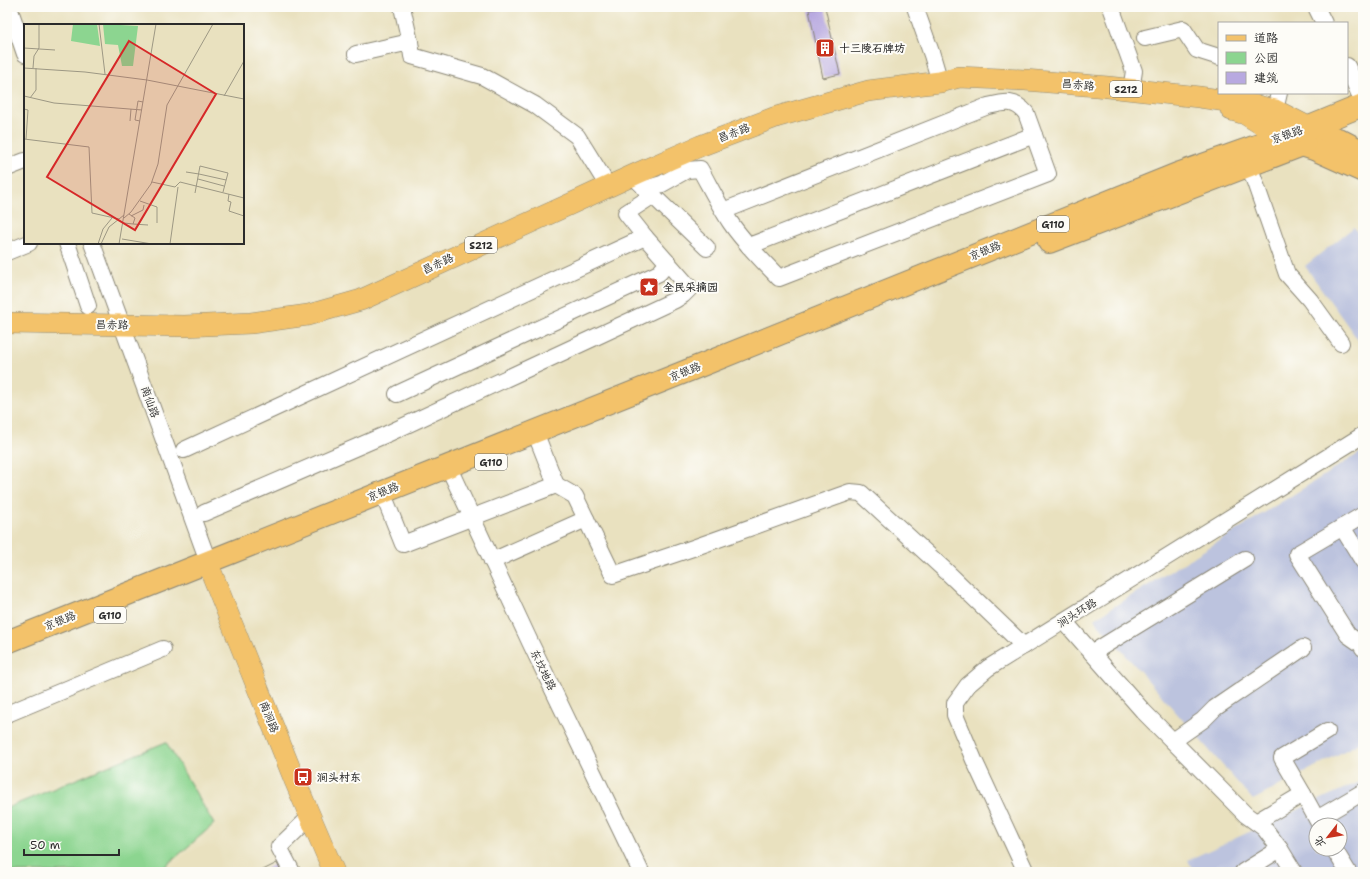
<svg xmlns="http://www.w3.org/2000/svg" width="1370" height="879" font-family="'Shantell Sans','LXGW WenKai TC',sans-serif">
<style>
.industrial{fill:#bcc3de;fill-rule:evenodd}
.green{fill:#8cd590;stroke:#5c805e}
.building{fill:#b8a9e0}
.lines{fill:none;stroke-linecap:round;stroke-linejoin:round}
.minor-casing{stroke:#8a8675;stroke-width:18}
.major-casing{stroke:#8a8675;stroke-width:22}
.highway-casing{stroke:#8a8675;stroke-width:24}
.minor{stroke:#fff;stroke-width:16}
.major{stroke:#f3c26a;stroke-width:21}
.highway{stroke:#f3c26a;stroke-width:22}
.labels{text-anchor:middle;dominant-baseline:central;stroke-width:4;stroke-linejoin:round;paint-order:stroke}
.shield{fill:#fdfcf7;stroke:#6a6a68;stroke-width:1}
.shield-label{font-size:10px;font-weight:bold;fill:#2b2b2b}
.poi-label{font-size:11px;font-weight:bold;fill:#2b2b2b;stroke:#fdfcf7;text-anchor:start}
.street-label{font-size:11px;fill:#2b2b2b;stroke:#fdfcf7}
.inset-road{fill:none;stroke:#9d9884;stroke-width:1}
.view{fill:#d62828;fill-opacity:0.15;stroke:#d62828;stroke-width:2}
.inset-edge{fill:none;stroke:#2b2b2b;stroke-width:2}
</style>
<rect width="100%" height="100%" fill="#fdfcf7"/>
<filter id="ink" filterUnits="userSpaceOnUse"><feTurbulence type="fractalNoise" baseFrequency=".025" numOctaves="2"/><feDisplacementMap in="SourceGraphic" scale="8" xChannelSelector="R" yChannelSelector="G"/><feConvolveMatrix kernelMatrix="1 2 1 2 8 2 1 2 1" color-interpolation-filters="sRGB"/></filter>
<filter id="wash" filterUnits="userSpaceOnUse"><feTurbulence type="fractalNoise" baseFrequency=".012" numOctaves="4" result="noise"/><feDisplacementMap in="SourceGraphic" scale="16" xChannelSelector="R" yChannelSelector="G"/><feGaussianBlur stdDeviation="0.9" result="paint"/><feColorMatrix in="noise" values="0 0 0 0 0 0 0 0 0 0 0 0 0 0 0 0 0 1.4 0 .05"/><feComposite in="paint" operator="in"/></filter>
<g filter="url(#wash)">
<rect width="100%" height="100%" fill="#e9e1bf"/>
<g class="industrial">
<polygon points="1354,227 1363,242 1363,347 1305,266"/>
<polygon points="1363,451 1363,741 1253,800 1094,619"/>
<path d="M1363,780V872H1194L1188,860ZM1316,825H1340V849H1316Z"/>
</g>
<polygon class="green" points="166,742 214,824 159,872 7,872 7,808"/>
<g id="blocks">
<g class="building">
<polygon points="825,7 840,74 823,78 809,10"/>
<polygon points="277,863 281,872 259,872"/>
</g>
</g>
</g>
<g filter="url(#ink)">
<use href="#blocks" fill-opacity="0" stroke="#8a8675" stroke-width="1"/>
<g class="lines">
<defs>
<g id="minor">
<polyline points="9,7 25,54"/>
<polyline points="402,7 410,42"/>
<polyline points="915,7 932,55 940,82"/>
<polyline points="1111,7 1134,71 1131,90"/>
<polyline points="1316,7 1324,23"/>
<polyline points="1145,38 1183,29 1197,50 1219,57"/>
<polyline points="356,54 410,42 412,56 482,76 535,105 577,136 608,186"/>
<polyline points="1347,66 1363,102"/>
<polyline points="1275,110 1279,93"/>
<polyline points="1249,165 1287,274 1310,300 1341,343"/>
<polyline points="7,168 25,161"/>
<polyline points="639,182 707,248"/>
<path d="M645,189L662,184L687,170L700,169C710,187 719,205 730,222C744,243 762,260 779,278L1048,174L1026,113C1014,99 1005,102 988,106L723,211"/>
<polyline points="645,237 626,213 652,196"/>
<polyline points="67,243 88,306"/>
<polyline points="92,243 212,572"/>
<polyline points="749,246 1034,135"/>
<polyline points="7,252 29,243"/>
<polyline points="397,394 659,273 668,263"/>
<polyline points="184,450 645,237 690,288 683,295 675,300 387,434 204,513"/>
<polyline points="448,466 530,642 641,872"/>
<polyline points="556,485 575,496 613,575 693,548 850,492 861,493 947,572 1024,646"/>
<polyline points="387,504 403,544 556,485 539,442"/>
<polyline points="1363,515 1297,554 1348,635 1361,644 1363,648"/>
<polyline points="1342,527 1363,561"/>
<polyline points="492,561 586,519"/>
<polyline points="1064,621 1143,711 1246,815 1264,828 1280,849 1294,872"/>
<polyline points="1092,653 1245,559"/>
<polyline points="7,714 163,649"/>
<polyline points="1173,741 1203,720 1215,708 1303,648"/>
<polyline points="1303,794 1282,758 1327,731"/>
<polyline points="1317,819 1363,792"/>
<polyline points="1256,822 1303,794 1320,825"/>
<polyline points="1334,849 1348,872"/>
<polyline points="292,872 279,847 310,817"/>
<polyline points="1026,872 974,760 955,715 955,703 968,685 988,668 1363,435"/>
<polyline points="1243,872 1280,849"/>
</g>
<g id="major">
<polyline points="1231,110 1245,114 1282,137 1296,142"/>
<polyline points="7,323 184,326 251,323 308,315 361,300 638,173 700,146 776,117 868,91 940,82 959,77 1025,80 1108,87 1199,97 1253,105 1275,110 1320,133"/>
<polyline points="212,574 295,781 334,872"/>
</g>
<g id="highway">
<polyline points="1327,136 1338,139 1363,152"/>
<polyline points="1302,145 1314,149 1363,171"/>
<polyline points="1049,242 1305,144"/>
<polyline points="7,642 692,369 1180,173 1307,128 1363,105"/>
</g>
</defs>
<use href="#minor" class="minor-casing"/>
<use href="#major" class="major-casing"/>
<use href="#highway" class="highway-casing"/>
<use href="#minor" class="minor"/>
<use href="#major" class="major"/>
<use href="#highway" class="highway"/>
</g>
</g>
<defs>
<symbol id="building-square" viewBox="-11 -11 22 22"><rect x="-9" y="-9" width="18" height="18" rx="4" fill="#c8321e" stroke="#fdfcf7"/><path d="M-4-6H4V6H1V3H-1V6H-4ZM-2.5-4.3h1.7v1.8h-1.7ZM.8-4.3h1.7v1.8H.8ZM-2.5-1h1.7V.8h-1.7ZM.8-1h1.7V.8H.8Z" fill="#fff"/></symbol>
<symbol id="sight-square" viewBox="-11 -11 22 22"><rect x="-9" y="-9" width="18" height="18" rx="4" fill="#c8321e" stroke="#fdfcf7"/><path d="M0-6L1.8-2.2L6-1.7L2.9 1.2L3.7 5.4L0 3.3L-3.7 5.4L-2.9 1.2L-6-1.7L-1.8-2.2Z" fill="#fff"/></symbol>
<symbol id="bus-square" viewBox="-11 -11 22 22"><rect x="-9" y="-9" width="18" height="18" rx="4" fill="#c8321e" stroke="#fdfcf7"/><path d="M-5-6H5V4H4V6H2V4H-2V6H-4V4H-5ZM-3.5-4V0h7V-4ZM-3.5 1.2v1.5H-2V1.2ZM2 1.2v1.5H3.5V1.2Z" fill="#fff"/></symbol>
</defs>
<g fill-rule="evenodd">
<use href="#building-square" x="814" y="37" width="22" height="22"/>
<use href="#sight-square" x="638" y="276" width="22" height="22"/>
<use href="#bus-square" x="292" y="766" width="22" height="22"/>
</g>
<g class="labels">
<g class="shield">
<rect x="1110" y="81" width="32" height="16" rx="3"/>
<rect x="1037" y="216" width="32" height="16" rx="3"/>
<rect x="465" y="237" width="32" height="16" rx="3"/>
<rect x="475" y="454" width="32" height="16" rx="3"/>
<rect x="94" y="607" width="32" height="16" rx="3"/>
</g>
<g class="shield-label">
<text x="1126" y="89">S212</text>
<text x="1053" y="224">G110</text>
<text x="481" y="245">S212</text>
<text x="491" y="462">G110</text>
<text x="110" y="615">G110</text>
</g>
<g class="poi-label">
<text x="839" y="48">十三陵石牌坊</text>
<text x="663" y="287">全民采摘园</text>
<text x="317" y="777">涧头村东</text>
</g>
<g class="street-label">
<text transform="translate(1078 85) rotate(5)">昌赤路</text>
<text transform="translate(734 133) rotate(-21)">昌赤路</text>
<text transform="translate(1287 135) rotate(-19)">京银路</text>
<text transform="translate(985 251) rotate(-22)">京银路</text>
<text transform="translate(438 264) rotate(-25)">昌赤路</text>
<text transform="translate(112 325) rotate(1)">昌赤路</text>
<text transform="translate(685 372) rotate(-22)">京银路</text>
<text transform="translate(150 402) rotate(70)">南仙路</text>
<text transform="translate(383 492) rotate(-22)">京银路</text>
<text transform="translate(1077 613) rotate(-32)">涧头环路</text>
<text transform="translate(60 621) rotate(-22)">京银路</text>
<text transform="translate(543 670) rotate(64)">东坟地路</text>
<text transform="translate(269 717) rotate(68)">南涧路</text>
</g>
</g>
<g transform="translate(24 24)">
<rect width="220" height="220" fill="#e9e1bf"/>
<path d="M49,0H73L76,22L47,17ZM79,0L114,2L109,42H98L94,21L81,20Z" fill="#8cd590"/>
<path class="inset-road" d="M75,0L81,50M0,24L31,26M0,44L61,48L123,56M9,44L10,32L15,24V0M123,56L220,75M0,72L30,79L118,86M200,72L220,37M6,74L12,66V44M0,85L4,86L2,115M106,97L107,85M116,97L111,96L114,77L119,78M0,115L65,123L68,189L95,195M162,148L175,150M175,150L202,156M174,155L200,162M128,158L151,163L156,158L220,174M171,169L176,142L204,149L199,168M205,170L204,177L207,178L205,187L220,192M116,177L133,183V199M107,192L119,186L120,181M100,194L107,188L127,160L134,140L143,81L189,0M100,199L109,200L111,194L105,190M109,200L124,201M98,215L128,220M74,220L79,205L88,194M77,220L85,203L100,191M95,220L132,0M146,220L154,163"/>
<path class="view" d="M105,17L192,70L111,206L23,153Z"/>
<rect width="220" height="220" class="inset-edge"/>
</g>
<rect width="1370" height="879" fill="none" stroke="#fdfcf7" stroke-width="24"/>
<rect x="1218" y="22" width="130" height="72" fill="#fdfcf7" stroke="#a9a8a5"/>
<rect x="1226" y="35" width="20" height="6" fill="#f3c26a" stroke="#a9a8a5"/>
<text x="1254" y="42" font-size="12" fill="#2b2b2b">道路</text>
<rect x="1226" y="52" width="20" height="12" fill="#8cd590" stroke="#a9a8a5"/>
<text x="1254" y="62" font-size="12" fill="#2b2b2b">公园</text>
<rect x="1226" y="72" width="20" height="12" fill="#b8a9e0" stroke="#a9a8a5"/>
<text x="1254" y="82" font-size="12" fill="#2b2b2b">建筑</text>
<g transform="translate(1328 837) rotate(239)"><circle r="19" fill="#fdfcf7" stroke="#a9a8a5"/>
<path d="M0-3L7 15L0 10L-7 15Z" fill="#c8321e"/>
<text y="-6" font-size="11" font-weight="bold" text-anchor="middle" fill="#2b2b2b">北</text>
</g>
<path d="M24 849v6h95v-6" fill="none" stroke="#2b2b2b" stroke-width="2"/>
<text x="30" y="849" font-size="12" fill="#2b2b2b" stroke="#fdfcf7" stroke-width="3" paint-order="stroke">50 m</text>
</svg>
